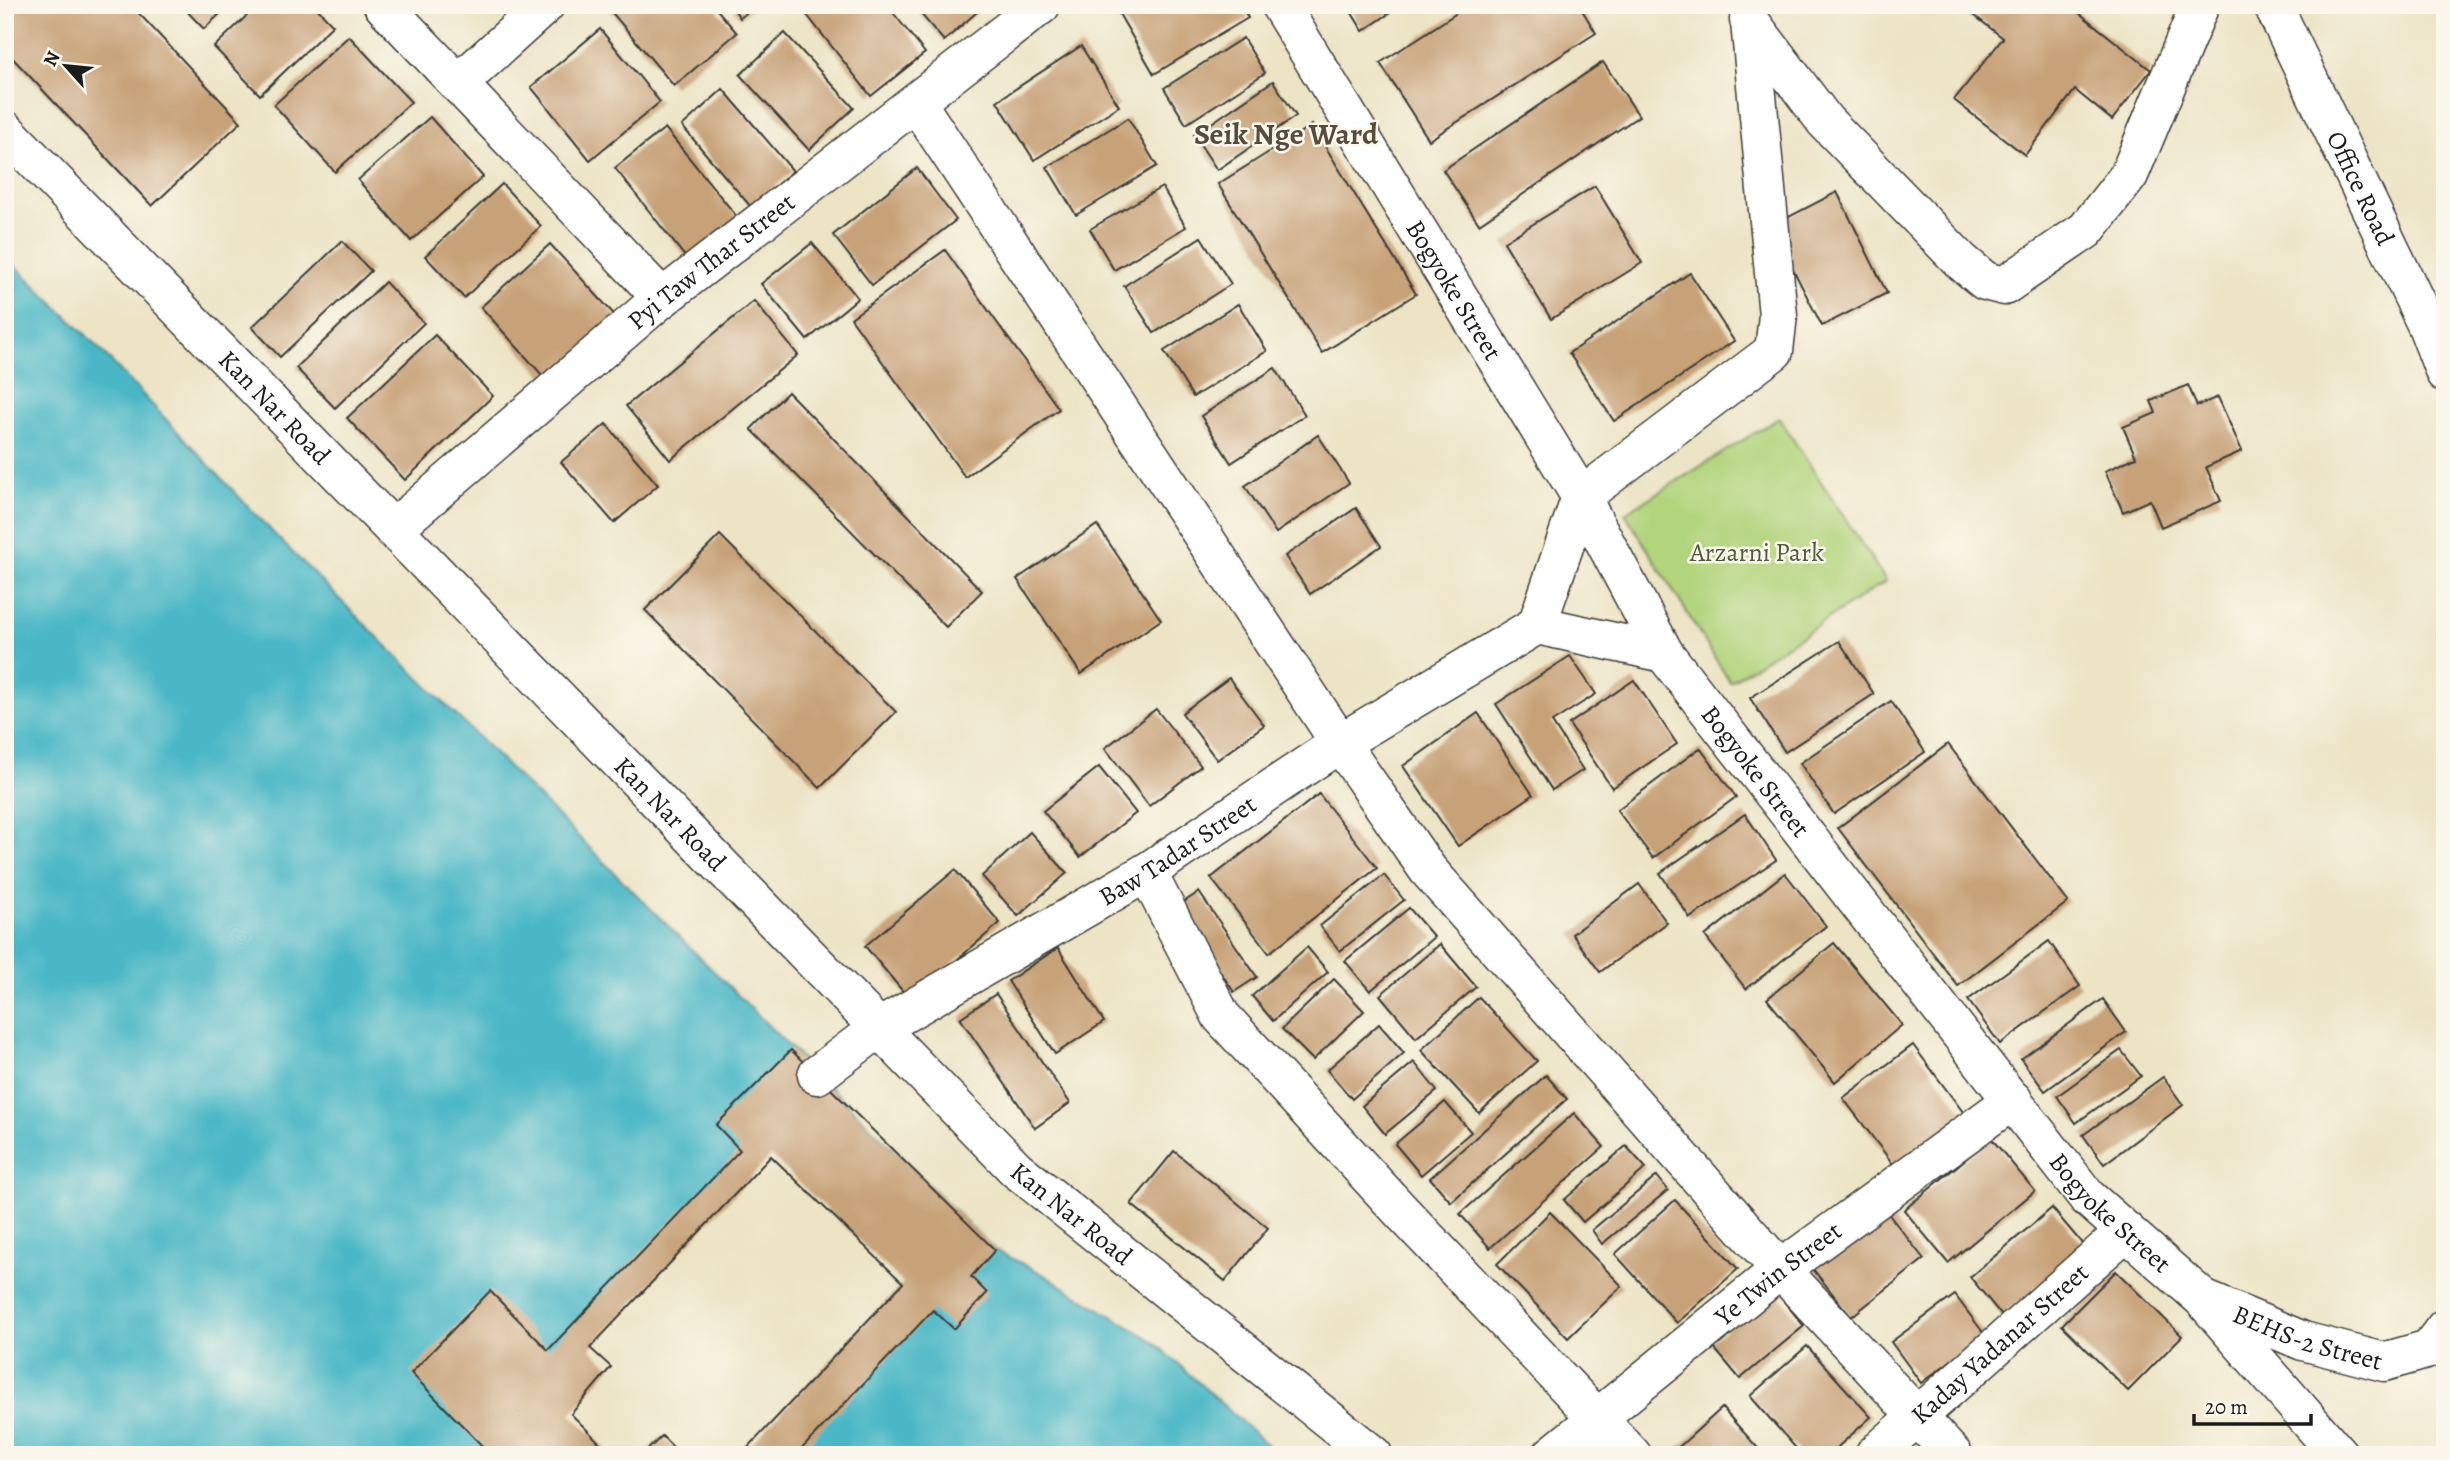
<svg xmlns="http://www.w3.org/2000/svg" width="2450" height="1460" font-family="Alegreya,serif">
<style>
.green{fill:#b2d47d;stroke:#67784c;stroke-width:2}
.water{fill:#4bb7c6;stroke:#346a71;stroke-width:2}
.pier{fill:#ede4c6}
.building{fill:#c7a279}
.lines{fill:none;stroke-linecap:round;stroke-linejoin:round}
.street-casing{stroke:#3b3a36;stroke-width:41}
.secondary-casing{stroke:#3b3a36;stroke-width:41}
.street{stroke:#fff;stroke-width:38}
.secondary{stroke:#fff;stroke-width:38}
.labels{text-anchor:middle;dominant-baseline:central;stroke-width:5;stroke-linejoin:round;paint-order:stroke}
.street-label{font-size:26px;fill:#1c1c1c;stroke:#fbf7ec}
.park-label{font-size:26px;fill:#505c3e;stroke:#fbf7ec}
.quarter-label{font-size:30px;font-weight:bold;fill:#584b3d;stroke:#fbf7ec}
</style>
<rect width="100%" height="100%" fill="#fbf7ec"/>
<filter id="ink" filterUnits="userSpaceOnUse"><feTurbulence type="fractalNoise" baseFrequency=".0143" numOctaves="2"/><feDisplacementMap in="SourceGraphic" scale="14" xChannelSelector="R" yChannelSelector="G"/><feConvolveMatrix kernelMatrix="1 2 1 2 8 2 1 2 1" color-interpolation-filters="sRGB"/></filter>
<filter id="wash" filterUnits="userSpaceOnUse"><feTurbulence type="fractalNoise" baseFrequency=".00686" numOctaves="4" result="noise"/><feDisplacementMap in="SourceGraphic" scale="28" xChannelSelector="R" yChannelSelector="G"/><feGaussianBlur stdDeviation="1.57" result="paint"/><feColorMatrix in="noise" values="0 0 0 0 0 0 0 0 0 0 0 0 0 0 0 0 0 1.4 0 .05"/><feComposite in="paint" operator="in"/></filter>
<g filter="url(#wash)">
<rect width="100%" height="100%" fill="#ede4c6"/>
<polygon class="green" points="1779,418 1886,581 1730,682 1625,513"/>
<polygon class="water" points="5,256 91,340 279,539 975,1231 995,1250 1039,1272 1153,1341 1278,1455 5,1455"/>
<polygon class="pier" points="791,1050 995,1250 971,1277 987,1293 954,1329 933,1310 796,1455 491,1455 411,1373 490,1291 548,1350 740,1150 716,1125"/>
<g id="blocks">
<g class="building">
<polygon points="18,5 131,5 241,122 152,206 5,50 5,17"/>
<polygon points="181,5 229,5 204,29"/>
<polygon points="258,5 314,5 333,25 260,95 214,47"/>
<polygon points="612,5 713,5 737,33 674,86 608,8"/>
<polygon points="731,5 756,5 740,18"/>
<polygon points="810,5 887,5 925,53 871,96 803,10"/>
<polygon points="913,5 985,5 944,41"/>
<polygon points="1129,5 1241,5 1248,18 1154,74 1118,12"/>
<polygon points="1347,5 1402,5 1363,31"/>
<polygon points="1469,5 1579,5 1596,33 1429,140 1380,63"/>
<polygon points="1961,5 2069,5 2151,70 2112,120 2075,90 2025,155 1954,100 2003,38"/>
<polygon points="600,29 660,102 590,160 531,87"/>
<polygon points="785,33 854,108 809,150 740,75"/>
<polygon points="349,36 411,102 335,172 274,105"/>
<polygon points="1243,38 1265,73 1186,124 1164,88"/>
<polygon points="1081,46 1119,106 1034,160 997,101"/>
<polygon points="1603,62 1639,116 1479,224 1443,170"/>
<polygon points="1273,81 1296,116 1217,170 1194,135"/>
<polygon points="723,89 793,171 751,207 682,126"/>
<polygon points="430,117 483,177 411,241 358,180"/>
<polygon points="1128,118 1157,166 1076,215 1047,167"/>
<polygon points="1312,125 1416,294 1322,353 1218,184"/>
<polygon points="665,128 738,218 687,259 615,168"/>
<polygon points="917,168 956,220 872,285 833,235"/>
<polygon points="502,184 541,226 464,298 425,256"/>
<polygon points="1595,186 1642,263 1551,319 1504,242"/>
<polygon points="1162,187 1186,227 1114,270 1090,229"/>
<polygon points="1837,192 1887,293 1822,326 1771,226"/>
<polygon points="1201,237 1231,284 1154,333 1124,286"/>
<polygon points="342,241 371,271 280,357 252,327"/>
<polygon points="812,243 858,298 807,340 761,284"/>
<polygon points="550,244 621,322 552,386 481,307"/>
<polygon points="945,250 1059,409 965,477 851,318"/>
<polygon points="1690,273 1734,341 1614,421 1569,353"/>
<polygon points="385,282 424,323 335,408 296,368"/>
<polygon points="754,301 798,355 670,460 626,406"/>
<polygon points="1238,304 1267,351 1193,397 1164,351"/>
<polygon points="435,335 493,396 405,480 347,418"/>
<polygon points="1275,368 1305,415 1231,463 1201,416"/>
<polygon points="2188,385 2197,406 2218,397 2242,451 2206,467 2221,501 2161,527 2150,500 2123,512 2105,471 2136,457 2123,427 2156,413 2151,401"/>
<polygon points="788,392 982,591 946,627 751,429"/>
<polygon points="606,424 658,485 614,523 561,462"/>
<polygon points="1318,435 1349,483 1276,533 1245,486"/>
<polygon points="1356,508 1381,546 1310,594 1285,556"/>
<polygon points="1097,525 1161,620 1081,674 1017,579"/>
<polygon points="720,535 896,712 820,788 645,610"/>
<polygon points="1839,641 1874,694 1785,752 1750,698"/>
<polygon points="1570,656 1596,694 1552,722 1583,770 1552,790 1496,704"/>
<polygon points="1229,678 1264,725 1217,760 1182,713"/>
<polygon points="1634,680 1677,744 1612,788 1569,724"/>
<polygon points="1891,701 1925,752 1834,814 1800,763"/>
<polygon points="1156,709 1201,766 1149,806 1105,748"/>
<polygon points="1478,713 1533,795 1458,846 1403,766"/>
<polygon points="1948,744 2068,902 1958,986 1838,828"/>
<polygon points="1700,748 1736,797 1653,858 1617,810"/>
<polygon points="1099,767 1136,813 1080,857 1043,811"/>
<polygon points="1319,794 1377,868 1269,953 1211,878"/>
<polygon points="1745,814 1776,860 1690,918 1660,873"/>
<polygon points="1030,832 1067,873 1018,916 982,876"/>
<polygon points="955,870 1000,923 910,1000 865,946"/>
<polygon points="1785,873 1826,926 1746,989 1705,936"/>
<polygon points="1384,875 1404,900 1340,951 1320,926"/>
<polygon points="1639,884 1667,923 1600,972 1572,934"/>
<polygon points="1199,892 1257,977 1234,992 1176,907"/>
<polygon points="1409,908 1434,937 1370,991 1345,961"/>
<polygon points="2049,941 2080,986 2000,1044 1968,1000"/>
<polygon points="1834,943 1902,1025 1835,1082 1767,999"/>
<polygon points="1440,944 1476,987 1416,1038 1380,995"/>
<polygon points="1307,947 1328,972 1273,1021 1252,996"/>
<polygon points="1058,948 1104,1022 1055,1054 1008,981"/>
<polygon points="1334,979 1364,1011 1313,1060 1282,1029"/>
<polygon points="996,994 1070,1103 1035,1128 960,1018"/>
<polygon points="1479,997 1537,1061 1479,1113 1421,1050"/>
<polygon points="2103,999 2126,1032 2045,1091 2021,1059"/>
<polygon points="1379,1024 1404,1053 1352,1099 1327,1070"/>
<polygon points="1913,1045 1969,1120 1899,1172 1843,1098"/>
<polygon points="791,1050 995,1250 971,1277 987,1293 954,1329 933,1310 796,1455 741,1455 903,1283 771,1156 590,1348 611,1367 571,1414 612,1455 491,1455 411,1373 490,1291 548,1350 740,1150 716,1125"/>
<polygon points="2121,1050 2141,1076 2076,1123 2057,1096"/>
<polygon points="1414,1062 1437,1091 1385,1134 1362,1106"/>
<polygon points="1546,1075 1567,1099 1451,1202 1430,1178"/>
<polygon points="2163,1077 2183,1105 2104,1164 2083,1135"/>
<polygon points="1445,1102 1471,1132 1421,1175 1395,1144"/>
<polygon points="1574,1113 1604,1147 1490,1248 1460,1214"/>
<polygon points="1991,1138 2035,1191 1948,1263 1904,1210"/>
<polygon points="1626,1146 1646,1168 1583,1222 1564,1200"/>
<polygon points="1174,1151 1268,1228 1225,1281 1131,1204"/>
<polygon points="1657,1176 1668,1190 1602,1244 1592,1230"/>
<polygon points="1675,1200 1738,1269 1677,1323 1615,1254"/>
<polygon points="2052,1208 2085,1247 2002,1316 1970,1277"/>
<polygon points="1886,1211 1924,1259 1851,1317 1813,1269"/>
<polygon points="1550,1212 1622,1286 1568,1338 1497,1264"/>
<polygon points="2116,1271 2182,1336 2128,1391 2062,1325"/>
<polygon points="1774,1289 1804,1326 1740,1379 1710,1343"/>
<polygon points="1955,1295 1985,1335 1921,1383 1891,1342"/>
<polygon points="1807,1346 1871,1417 1829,1455 1802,1455 1750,1396"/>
<polygon points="1722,1408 1764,1455 1670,1455"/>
<polygon points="662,1436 681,1455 642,1455"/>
</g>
</g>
</g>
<g filter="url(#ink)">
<use href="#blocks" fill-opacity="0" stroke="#3b3a36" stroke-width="2"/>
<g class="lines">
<defs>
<g id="street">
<polyline points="383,5 662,298"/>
<polyline points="1749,20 1825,121 1961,261 1985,281 2004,286 2086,230 2129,175 2200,5"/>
<polyline points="458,84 545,5"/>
<polyline points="916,102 1340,743 1428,870 1771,1259 1953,1455"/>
<path id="s1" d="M393,529L656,303L1041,5"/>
<polyline points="1664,653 1537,625 1581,497 1774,351 1778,315 1750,22"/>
<polyline points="1147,872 1221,1016 1399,1209 1632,1455"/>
<path id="s2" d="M817,1075L879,1028L1147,872L1340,743L1537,625"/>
<path id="s3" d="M2203,1299L2303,1341L2384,1362L2429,1349L2445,1328"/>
<path id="s4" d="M1552,1455L1781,1269L2013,1100"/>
<path id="s5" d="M1874,1455L2126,1231"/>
</g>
<g id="secondary">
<path id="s6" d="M1280,5L1581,497L1664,653L2087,1197L2203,1299L2339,1455"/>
<path id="s7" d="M2273,5L2427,326L2445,373"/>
<path id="s8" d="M5,130L1016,1169L1373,1455"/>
</g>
</defs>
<use href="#street" class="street-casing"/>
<use href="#secondary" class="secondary-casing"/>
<use href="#street" class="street"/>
<use href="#secondary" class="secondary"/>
</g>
</g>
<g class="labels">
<g class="street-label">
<text stroke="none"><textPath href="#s7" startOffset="203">Office Road</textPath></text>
<text stroke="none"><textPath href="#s1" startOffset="416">Pyi Taw Thar Street</textPath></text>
<text stroke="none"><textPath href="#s6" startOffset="334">Bogyoke Street</textPath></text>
<text stroke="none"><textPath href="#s8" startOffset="387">Kan Nar Road</textPath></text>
<text stroke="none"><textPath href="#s6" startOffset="903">Bogyoke Street</textPath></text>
<text stroke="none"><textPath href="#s8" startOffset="954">Kan Nar Road</textPath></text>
<text stroke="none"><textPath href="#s2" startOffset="425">Baw Tadar Street</textPath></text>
<text stroke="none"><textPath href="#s6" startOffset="1470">Bogyoke Street</textPath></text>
<text stroke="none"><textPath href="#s8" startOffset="1521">Kan Nar Road</textPath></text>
<text stroke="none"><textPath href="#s4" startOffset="290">Ye Twin Street</textPath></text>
<text stroke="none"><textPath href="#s3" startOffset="112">BEHS-2 Street</textPath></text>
<text stroke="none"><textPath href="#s5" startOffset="168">Kaday Yadanar Street</textPath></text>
</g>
<g class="park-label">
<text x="1757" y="552">Arzarni Park</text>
</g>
<g class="quarter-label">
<text x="1286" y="134">Seik Nge Ward</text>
</g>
</g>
<rect width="2450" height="1460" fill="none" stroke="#fbf7ec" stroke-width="28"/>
<g transform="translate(66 66) rotate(297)" stroke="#fbf7ec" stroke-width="5" paint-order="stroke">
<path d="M0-5L12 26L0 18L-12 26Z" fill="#1c1c1c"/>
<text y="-10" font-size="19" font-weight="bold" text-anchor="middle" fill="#1c1c1c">N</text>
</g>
<path d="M2194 1414v10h117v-10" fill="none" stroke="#1c1c1c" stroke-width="3.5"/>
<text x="2205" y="1414" font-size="21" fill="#1c1c1c" stroke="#fbf7ec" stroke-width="5" paint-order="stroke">20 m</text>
</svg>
